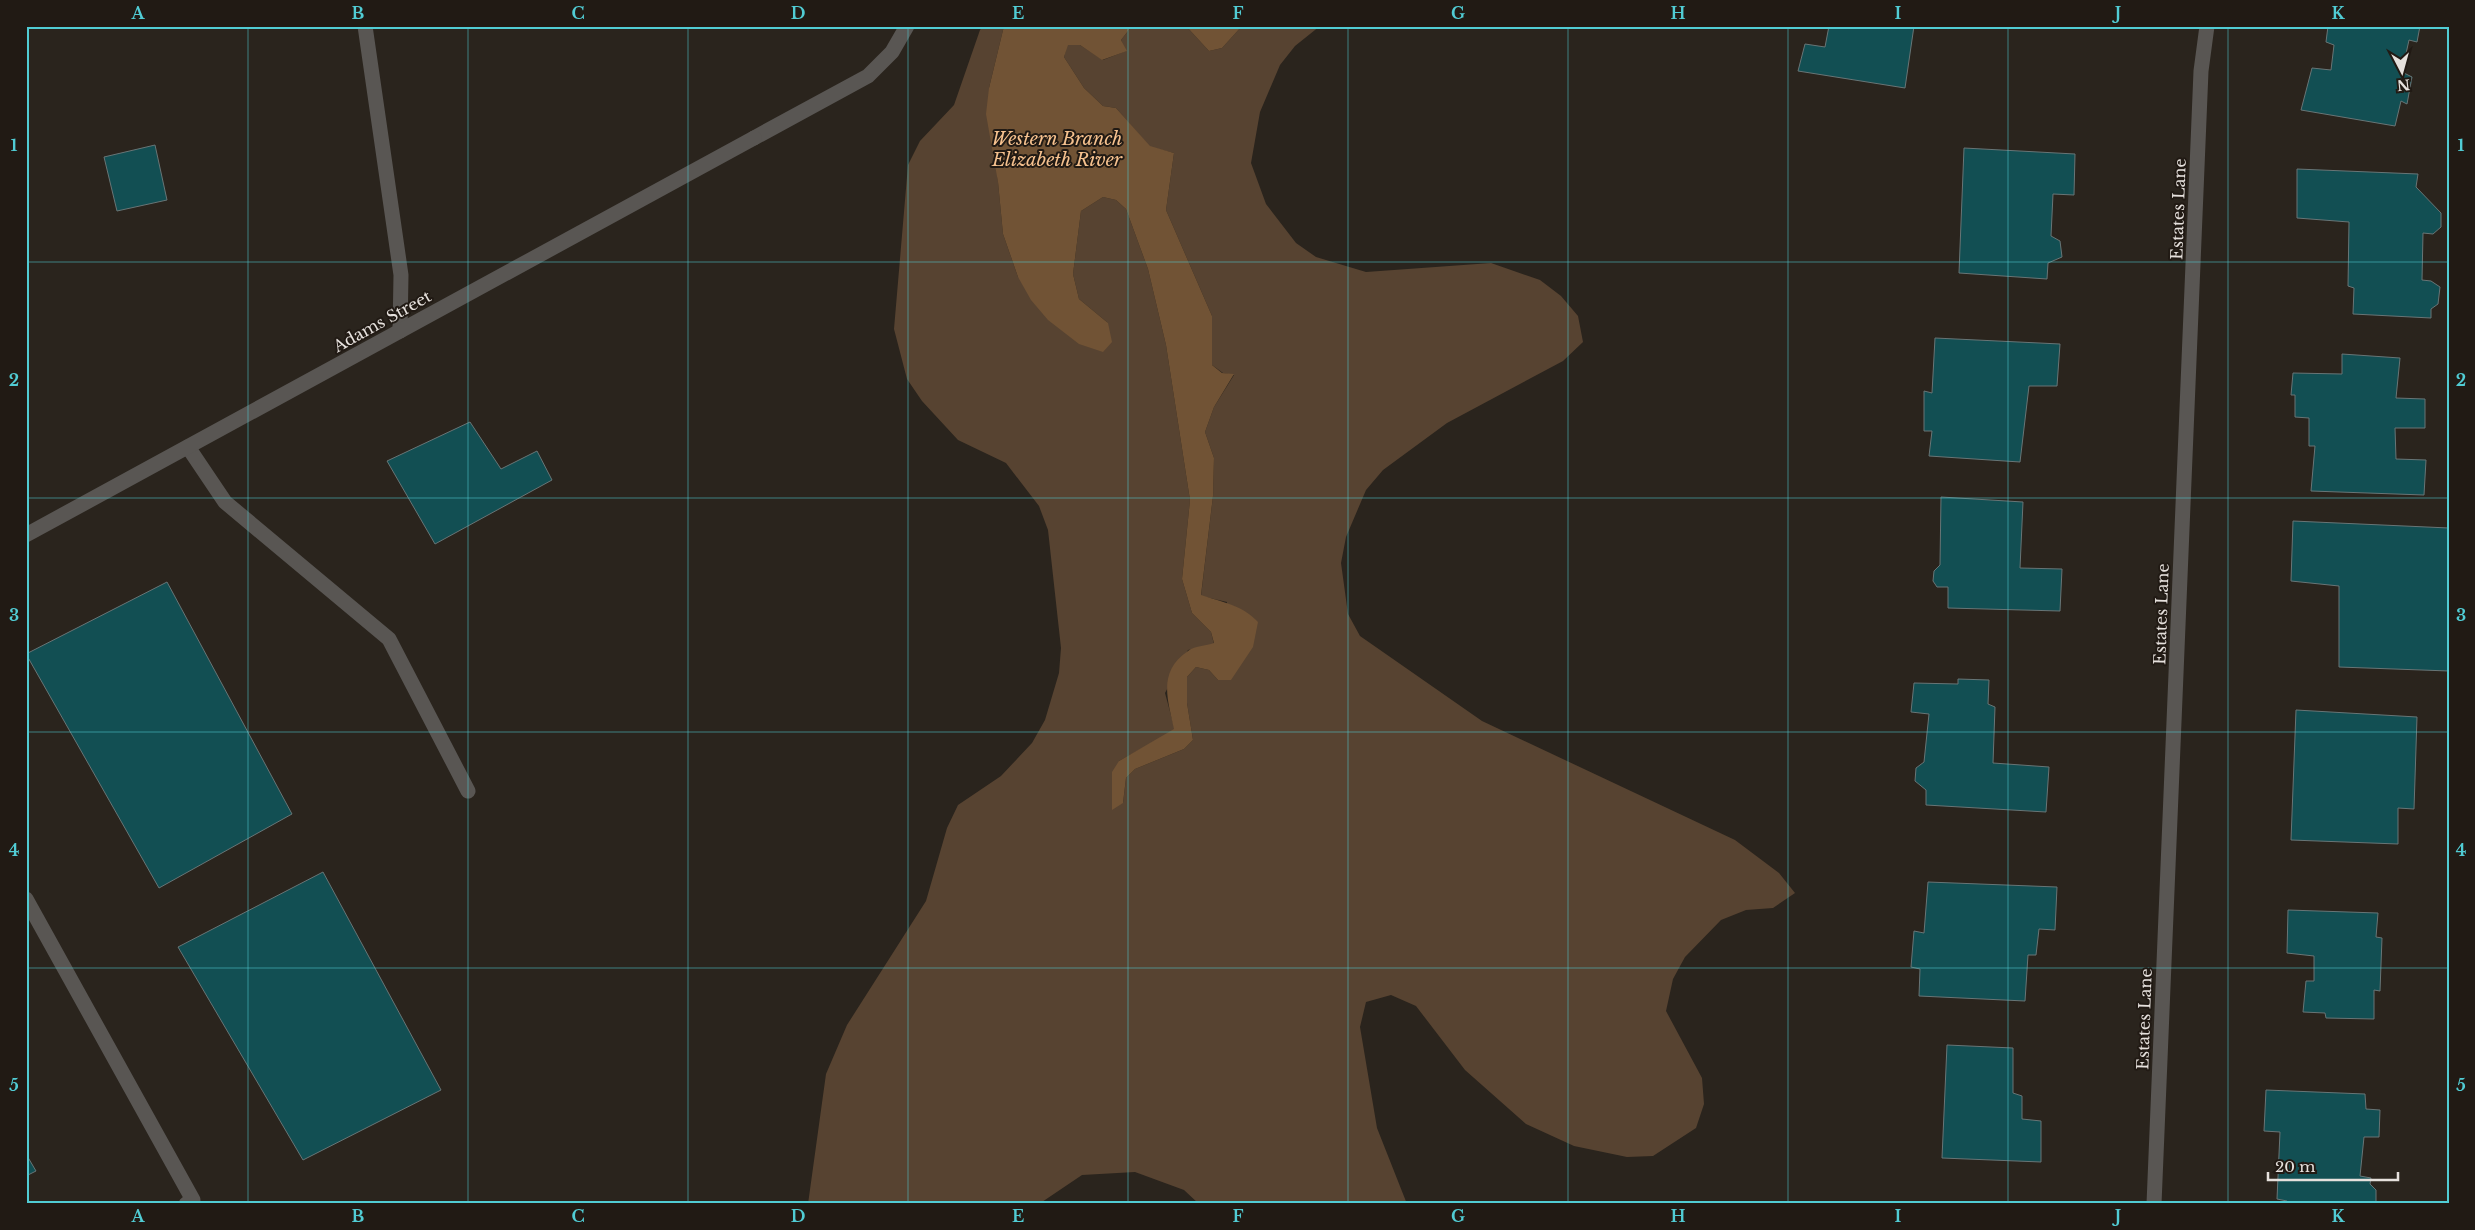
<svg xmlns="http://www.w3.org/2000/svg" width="2475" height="1230" font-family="'Libre Baskerville',serif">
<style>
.green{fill:#574331}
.water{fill:#715335}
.building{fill:#124f53;stroke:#687576}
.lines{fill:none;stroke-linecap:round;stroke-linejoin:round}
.lane{stroke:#595653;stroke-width:15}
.street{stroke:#595653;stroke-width:15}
.grid{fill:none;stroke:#51ccd4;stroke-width:1;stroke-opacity:0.55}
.labels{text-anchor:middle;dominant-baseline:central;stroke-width:4;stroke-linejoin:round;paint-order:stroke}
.street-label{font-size:16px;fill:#e6e1dd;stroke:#211a14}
.water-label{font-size:18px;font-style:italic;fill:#f7c28f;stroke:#211a14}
.neatline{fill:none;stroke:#51ccd4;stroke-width:2}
.grid-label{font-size:16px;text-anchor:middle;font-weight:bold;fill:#51ccd4}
</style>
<rect width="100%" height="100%" fill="#2a241d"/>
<polygon class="green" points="983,26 1004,26 989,88 1003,234 1018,277 1108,323 1079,299 1073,274 1081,211 1103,197 1116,200 1126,209 1148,269 1166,345 1190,500 1182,579 1192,613 1211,632 1214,644 1188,650 1165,693 1175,730 1119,761 1123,803 1126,778 1135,769 1184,749 1193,740 1187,703 1187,677 1196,667 1209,670 1218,680 1227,602 1201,596 1213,496 1214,458 1205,432 1214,407 1234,375 1223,373 1212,365 1212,316 1166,210 1174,153 1150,147 1116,108 1103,106 1084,88 1064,57 1067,45 1080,45 1103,60 1126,51 1121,40 1132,26 1186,26 1209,51 1222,48 1242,26 1320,26 1295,46 1280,65 1260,112 1251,163 1266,204 1296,243 1316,257 1366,272 1491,263 1540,280 1561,296 1578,316 1583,342 1563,361 1447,423 1383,470 1366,490 1346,537 1341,563 1348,614 1360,636 1482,721 1735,840 1779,873 1795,893 1773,908 1746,910 1721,920 1685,957 1673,979 1666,1011 1702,1078 1704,1104 1696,1128 1653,1156 1627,1157 1574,1146 1526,1124 1465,1070 1416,1006 1391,995 1366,1002 1360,1027 1377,1128 1407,1204 1199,1204 1184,1190 1135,1172 1082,1175 1039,1204 808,1204 826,1074 847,1025 926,901 947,828 958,805 1001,776 1032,743 1045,720 1059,673 1061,648 1048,530 1039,506 1006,463 958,440 922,401 907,379 894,329 908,165 920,141 954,105 980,30"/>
<g class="water">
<path d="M1004,26H1132L1121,40L1127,51L1102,60L1080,45H1068L1064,57L1084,88L1103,106L1116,108L1150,146L1174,153L1166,210L1212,316V365L1222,373L1234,374L1214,407L1205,432L1214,458L1213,496L1201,595C1222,602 1242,605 1258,622L1253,647L1231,680H1218L1209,670L1196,667L1187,677V703L1193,740L1184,749L1135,769L1126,778L1123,803L1112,810V772L1119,761L1174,729C1168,700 1157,672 1188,651C1194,646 1206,646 1214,643L1211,632L1192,613L1182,579L1190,500L1166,345L1148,269L1126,209L1116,200L1103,197L1081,211L1073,274L1079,299L1108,323L1112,342L1103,352L1079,344L1048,320L1031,300L1018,277L1003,234L998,182L986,114L989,88Z"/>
<polygon points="1186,26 1242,26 1222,48 1209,51"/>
</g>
<g class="building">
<polygon points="1829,26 1914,26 1905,88 1798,71 1805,44 1825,47"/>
<polygon points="2328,26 2420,26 2417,42 2409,40 2402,72 2412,77 2407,104 2401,101 2395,126 2301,110 2312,68 2331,70 2334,45 2326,42"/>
<polygon points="155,145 167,200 117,211 104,157"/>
<polygon points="1964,148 2075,154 2074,195 2053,194 2051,236 2060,241 2062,257 2048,263 2047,279 1959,273"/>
<polygon points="2297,169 2418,174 2416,187 2441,213 2441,227 2433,234 2423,233 2422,280 2431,281 2440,287 2438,304 2431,309 2431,318 2353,314 2354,288 2348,286 2349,222 2297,218"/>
<polygon points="1935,338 2060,344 2057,386 2029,386 2020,462 1929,456 1932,431 1924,431 1924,391 1932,393"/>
<polygon points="2342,354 2400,358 2396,398 2425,399 2425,428 2395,428 2396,459 2426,460 2424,495 2311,491 2315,446 2309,446 2309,418 2295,417 2295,395 2291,395 2293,373 2342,374"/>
<polygon points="470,422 501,469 537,451 552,480 435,544 387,461"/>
<polygon points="1941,497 2023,502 2020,568 2062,569 2060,611 1948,608 1948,587 1937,587 1933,581 1934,571 1940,565"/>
<polygon points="2293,521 2449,528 2449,671 2339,667 2339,586 2291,581"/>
<polygon points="167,582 292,814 159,888 26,654"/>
<polygon points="1958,679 1989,680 1988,704 1995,707 1993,763 2049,767 2046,812 1926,805 1926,790 1915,781 1916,768 1924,762 1929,714 1911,712 1914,683 1958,684"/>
<polygon points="2296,710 2417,717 2414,809 2398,808 2398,844 2291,840"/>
<polygon points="323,872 441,1090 303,1160 178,947"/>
<polygon points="1928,882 2057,887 2055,930 2039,929 2036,955 2028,955 2025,1001 1919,996 1920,969 1911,967 1914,931 1924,933"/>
<polygon points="2288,910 2378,913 2376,937 2382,938 2380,991 2374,990 2374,1019 2326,1018 2325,1013 2303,1012 2306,981 2314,981 2314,956 2287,953"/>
<polygon points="1947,1045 2013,1048 2013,1093 2022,1096 2022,1119 2041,1121 2041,1162 1942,1158"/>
<polygon points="2266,1090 2365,1094 2366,1109 2380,1110 2379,1137 2364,1137 2360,1176 2371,1178 2370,1184 2376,1190 2376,1204 2287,1204 2287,1201 2277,1199 2280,1132 2264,1131"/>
<polygon points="26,1154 36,1171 26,1176"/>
</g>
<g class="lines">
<g class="lane">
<polyline points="365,26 401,275 400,331"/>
<polyline points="754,138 868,76 892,52 907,26"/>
<polyline points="188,447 225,502 389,639 468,791"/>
<polyline points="26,899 193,1200 186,1204"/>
</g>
<g class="street">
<polyline points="26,535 754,138"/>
<polyline points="2154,1204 2201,71 2207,26"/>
</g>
</g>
<path class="grid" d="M248,26V1204M468,26V1204M688,26V1204M908,26V1204M1128,26V1204M1348,26V1204M1568,26V1204M1788,26V1204M2008,26V1204M2228,26V1204M26,262H2449M26,498H2449M26,732H2449M26,968H2449"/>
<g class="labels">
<g class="street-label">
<text transform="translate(2178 209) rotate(-88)">Estates Lane</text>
<text transform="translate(382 321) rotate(-29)">Adams Street</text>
<text transform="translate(2161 614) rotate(-88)">Estates Lane</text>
<text transform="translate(2144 1019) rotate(-88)">Estates Lane</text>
</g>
<g class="water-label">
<text x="1057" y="139">Western Branch<tspan x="1057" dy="21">Elizabeth River</tspan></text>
</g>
</g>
<rect width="2475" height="1230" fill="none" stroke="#211a14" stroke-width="55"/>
<g transform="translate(2402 72) rotate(174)" stroke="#211a14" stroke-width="4" paint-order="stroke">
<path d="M0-4L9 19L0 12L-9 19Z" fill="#e6e1dd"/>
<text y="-8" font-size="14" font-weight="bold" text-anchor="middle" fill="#e6e1dd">N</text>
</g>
<path d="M2268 1172v8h130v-8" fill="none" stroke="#e6e1dd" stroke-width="2.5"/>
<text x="2275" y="1172" font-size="15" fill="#e6e1dd" stroke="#211a14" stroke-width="4" paint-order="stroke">20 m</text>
<rect x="28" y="28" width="2420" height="1174" class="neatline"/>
<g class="grid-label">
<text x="138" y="19">A</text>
<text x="358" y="19">B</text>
<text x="578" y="19">C</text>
<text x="798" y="19">D</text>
<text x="1018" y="19">E</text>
<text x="1238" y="19">F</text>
<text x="1458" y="19">G</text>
<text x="1678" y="19">H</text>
<text x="1898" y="19">I</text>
<text x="2118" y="19">J</text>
<text x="2338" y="19">K</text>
<text x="14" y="151">1</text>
<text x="2461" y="151">1</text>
<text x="14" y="386">2</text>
<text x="2461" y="386">2</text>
<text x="14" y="621">3</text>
<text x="2461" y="621">3</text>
<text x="14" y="856">4</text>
<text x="2461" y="856">4</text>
<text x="14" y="1091">5</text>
<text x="2461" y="1091">5</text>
<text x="138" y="1222">A</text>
<text x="358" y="1222">B</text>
<text x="578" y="1222">C</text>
<text x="798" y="1222">D</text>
<text x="1018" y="1222">E</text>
<text x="1238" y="1222">F</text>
<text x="1458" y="1222">G</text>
<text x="1678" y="1222">H</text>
<text x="1898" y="1222">I</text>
<text x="2118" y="1222">J</text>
<text x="2338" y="1222">K</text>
</g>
</svg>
